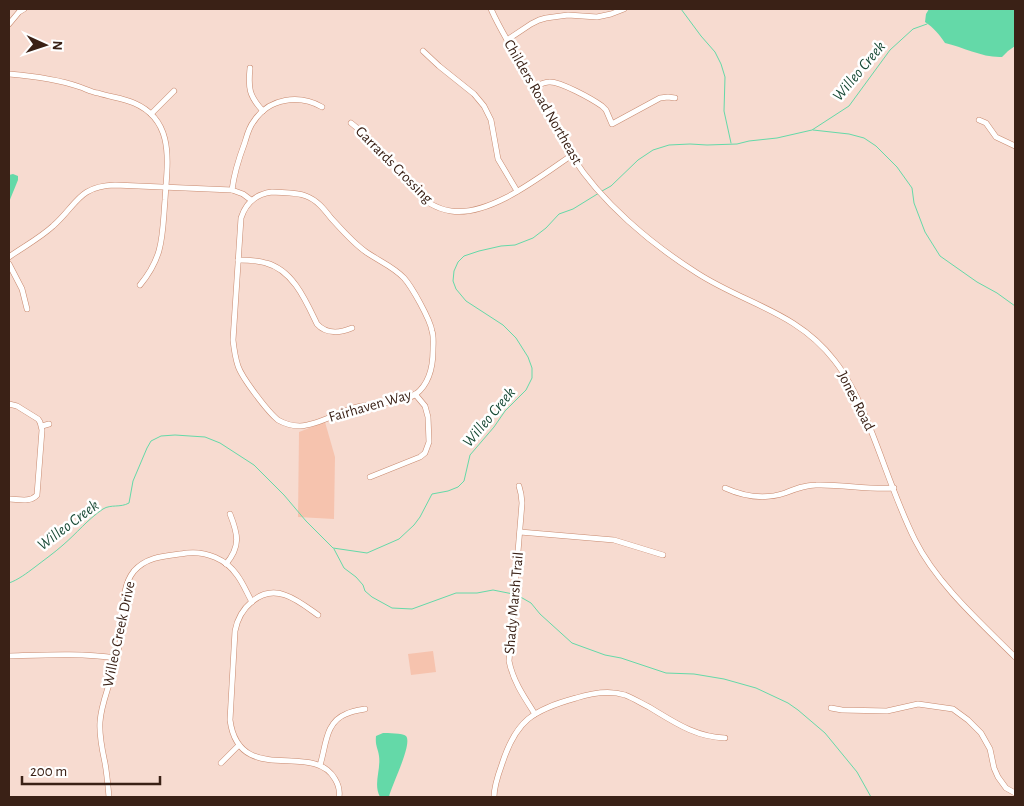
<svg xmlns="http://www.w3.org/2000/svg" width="1024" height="806" font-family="'Alegreya Sans',sans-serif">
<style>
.green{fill:#f6c3ae}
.water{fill:#64d9a8}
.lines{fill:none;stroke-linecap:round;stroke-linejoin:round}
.stream{stroke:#64d9a8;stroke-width:1}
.minor-casing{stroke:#c8896e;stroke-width:6}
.minor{stroke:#fff;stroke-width:5}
.labels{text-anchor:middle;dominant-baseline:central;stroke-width:5;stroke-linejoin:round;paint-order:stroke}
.street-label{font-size:15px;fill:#3a2116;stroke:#fff}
.water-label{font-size:16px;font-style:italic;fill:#194a36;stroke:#fff}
</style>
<rect width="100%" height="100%" fill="#f7dbd0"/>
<g class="green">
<polygon points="325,422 335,457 334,519 298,517 299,432"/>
<polygon points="433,651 436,672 411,675 408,654"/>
</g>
<g class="water">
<path d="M929,9H1015V46L1008,51L1002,57C983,58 963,47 945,43C939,34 934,28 925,22L926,14Z"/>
<polygon points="13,174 18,176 18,180 9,202 9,175"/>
<path d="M383,733C387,733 403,733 406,736C413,744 391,786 389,797H380C373,784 381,770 379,756C378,748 375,746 376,736Z"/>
</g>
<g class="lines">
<g class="stream">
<polyline points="681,9 701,36 715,52 721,64 725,77 724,111 731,143"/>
<polyline points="813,130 849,134 864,138 876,146 897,167 912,188 914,203 925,232 940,256 977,282 997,293 1015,306"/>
<polyline points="602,191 611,186 638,160 653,150 669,145 690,144 707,145 737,144 749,141 777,138 812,130 849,106 890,50 913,29 927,24"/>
<polyline points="334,549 344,568 356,577 363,585 365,591 372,597 392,608 412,609 456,593 477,593 493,590 513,594"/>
<path d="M9,583C18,580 27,573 35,567C44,560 54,553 63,545C77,533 87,520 103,509C111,504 120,508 129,503L133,481L147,448L151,441L161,436L175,435L205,437L220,443L254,465L284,495L306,521L333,548L367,553L399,539L414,525L420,517L432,494L448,491L458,487L464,481L470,455L494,427L505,411L526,390L532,378V368L528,357L516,338L503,325L466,301L456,289L453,281L454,271L458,262L464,256L479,251L501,246L515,245L533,238L546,228L559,214L573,209L599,193"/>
<polyline points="517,595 531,603 540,614 572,643 605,655 621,658 666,673 694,674 724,679 756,688 788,703 798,710 825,733 857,772 871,797"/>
</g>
<defs>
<g id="minor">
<path d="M491,9C501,32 516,54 528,77C543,103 556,130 572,156C601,202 651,244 697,273C745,304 797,312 834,360C850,380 861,404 870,428C885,465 897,504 915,540C937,584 981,623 1015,657"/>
<polyline points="9,24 19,12 24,9"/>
<polyline points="507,40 531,24 539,20 546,18 568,15 597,17 611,14 624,9"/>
<polyline points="423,51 439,66 474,94 484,106 491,120 498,159 517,191"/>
<path d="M250,68C248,88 249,96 263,111"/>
<path d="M9,74C33,76 57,79 80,87C86,89 91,92 98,93C110,97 123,98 134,103C176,121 167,164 165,200C162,236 164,256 140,285"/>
<path d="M534,87C539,85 544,82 549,82C560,81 592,99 602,106L606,110L612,124L660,98L668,97L675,98"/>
<polyline points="151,114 174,91"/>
<polyline points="979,120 986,123 996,137 1015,146"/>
<path d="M351,123L367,136L429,203C436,207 443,210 451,211C490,217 541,176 572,155"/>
<path d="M232,190C234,173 239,158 245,142C247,135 249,127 254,121C269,98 299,94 322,107"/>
<path d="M272,192C283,193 296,192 306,196C317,200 324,209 331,218C342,230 353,243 366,252C379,261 394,267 404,278C412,287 430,319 432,331C434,337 433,344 433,350C433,366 430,383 416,394C404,403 373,403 357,407C339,412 318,425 300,426C292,426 285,424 278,420C268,412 242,378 238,366C235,357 234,349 233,340L241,218C246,202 256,194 272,192Z"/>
<path d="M9,257C23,247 40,238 53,226C77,205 78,186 115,185L232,190L243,194L251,200"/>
<path d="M238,260C247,260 257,260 266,263C293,270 306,301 317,324C326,334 340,333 352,328"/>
<polyline points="9,264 22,289 27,309"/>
<path d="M9,404L17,406L38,419L40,422L42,430L37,495C30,503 18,499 9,499"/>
<polyline points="42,426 49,424"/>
<polyline points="370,477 420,457 425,453 429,442 428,417 425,406 415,394"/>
<path d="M519,486L521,494L522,503L509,661C513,681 524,697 535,714"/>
<path d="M725,488C745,497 764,500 785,493C795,489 805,485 816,485C842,484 868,490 894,488"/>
<polyline points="520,532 614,540 663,555"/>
<path d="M226,564C241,546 238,534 230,514"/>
<path d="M318,615C308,608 297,599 285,595C260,586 239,609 235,631L230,720C239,788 313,740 335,779C338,784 340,791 339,797"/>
<path d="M9,656C45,655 81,653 117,658"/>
<polyline points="831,708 842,710 887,711 918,704 953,709 968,720 981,733 990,749 994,768 998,777 1006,788 1015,793"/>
<polyline points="221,763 239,745"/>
<path d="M320,765C326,747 325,722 346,714C352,711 359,710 365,709"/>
<path d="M109,797C108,786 107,774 105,763C102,749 99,736 100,722C101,705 108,690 112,674C117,659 120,644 122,629C124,610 121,587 134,571C148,555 169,556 187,553C206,551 226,559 237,575C243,583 247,593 252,602"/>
<path d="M494,797C494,786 498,775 502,764C516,720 533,710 576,698C592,693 609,690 625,695C633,698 641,703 649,707C674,722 695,737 725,738"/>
</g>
</defs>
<use href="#minor" class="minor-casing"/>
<use href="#minor" class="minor"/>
</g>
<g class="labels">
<g class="street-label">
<text transform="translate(543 102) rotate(60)">Childers Road Northeast</text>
<text transform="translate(394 165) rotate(45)">Garrards Crossing</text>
<text transform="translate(856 401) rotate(63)">Jones Road</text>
<text transform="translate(370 406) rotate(-16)">Fairhaven Way</text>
<text transform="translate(514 603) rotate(-85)">Shady Marsh Trail</text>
<text transform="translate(119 634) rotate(-78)">Willeo Creek Drive</text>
</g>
<g class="water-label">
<text transform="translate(859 71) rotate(-50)">Willeo Creek</text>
<text transform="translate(489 417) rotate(-50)">Willeo Creek</text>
<text transform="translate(68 525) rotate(-37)">Willeo Creek</text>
</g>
</g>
<rect width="1024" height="806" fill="none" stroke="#3a2116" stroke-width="20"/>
<g transform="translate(45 45) rotate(93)" stroke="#ffffff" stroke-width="4" paint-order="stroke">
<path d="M0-4L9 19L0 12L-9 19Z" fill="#3a2116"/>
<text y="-8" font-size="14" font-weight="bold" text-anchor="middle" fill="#3a2116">N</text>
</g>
<path d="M22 776v8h138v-8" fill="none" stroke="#3a2116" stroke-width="2.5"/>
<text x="30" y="776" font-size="15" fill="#3a2116" stroke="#ffffff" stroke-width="4" paint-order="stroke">200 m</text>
</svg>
